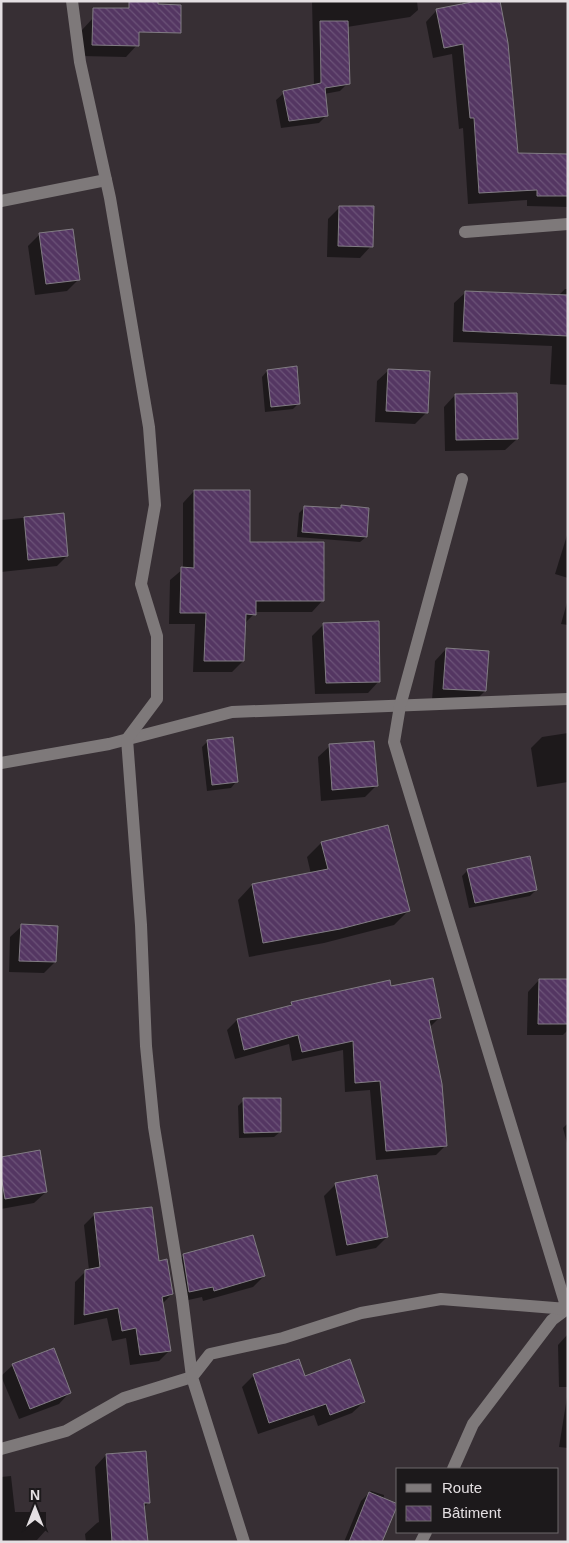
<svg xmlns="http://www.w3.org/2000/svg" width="569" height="1543" font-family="Helvetica,sans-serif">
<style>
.shadow{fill:#0007}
.building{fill:url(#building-back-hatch);stroke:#817c83}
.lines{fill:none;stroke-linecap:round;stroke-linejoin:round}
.minor{stroke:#7e797a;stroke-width:12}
</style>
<defs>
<pattern id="building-back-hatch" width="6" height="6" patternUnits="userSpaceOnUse" patternTransform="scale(1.25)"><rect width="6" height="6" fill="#543662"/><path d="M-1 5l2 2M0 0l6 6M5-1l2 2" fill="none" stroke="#6c5378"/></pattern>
</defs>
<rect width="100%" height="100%" fill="#372f34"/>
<g class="shadow">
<polygon points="312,1 417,1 418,10 410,17 347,27 348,83 340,91 324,94 327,115 319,123 281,128 276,100 284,93 314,86"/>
<polygon points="461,1 498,1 517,154 568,155 568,207 527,206 527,200 468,204 463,128 459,129 452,54 433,58 426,22 436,11 461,6"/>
<polygon points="93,18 137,45 126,57 81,56 82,30"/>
<polygon points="340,207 371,246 360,258 327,257 328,219"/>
<polygon points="40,234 79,279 67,291 35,295 28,246"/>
<polygon points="565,289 568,289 568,385 550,384 552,346 453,342 454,303 466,292 558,296"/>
<polygon points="389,370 427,412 415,424 375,422 377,381"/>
<polygon points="267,371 299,403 293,409 265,412 262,377"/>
<polygon points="455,395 517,439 505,450 445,451 444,407"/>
<polygon points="194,491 249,543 323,600 312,612 254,612 254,614 244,624 243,661 232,672 193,672 195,624 169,624 170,580 183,569 183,503"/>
<polygon points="305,507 339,509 342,507 366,537 360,542 297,537 299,513"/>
<polygon points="63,514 67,556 57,566 1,572 1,520"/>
<polygon points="568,532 568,578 555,574"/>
<polygon points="568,599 568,625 561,624"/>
<polygon points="324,624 379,681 368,693 315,694 312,636"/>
<polygon points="446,649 485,691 474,702 432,700 435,661"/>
<polygon points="568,733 568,782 537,787 531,748 542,737"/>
<polygon points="208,741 236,782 231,788 207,791 202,747"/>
<polygon points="330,746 376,786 365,797 321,801 318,757"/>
<polygon points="387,826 409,910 394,925 324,943 249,957 238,900 252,885 311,874 307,857 321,843"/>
<polygon points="468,870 536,890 530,896 469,908 462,876"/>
<polygon points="22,926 55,962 44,973 9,972 10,937"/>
<polygon points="539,980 568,981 568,1030 563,1035 527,1035 528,992"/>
<polygon points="390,988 440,1017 430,1027 446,1145 436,1155 376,1160 370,1090 345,1092 343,1050 292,1061 289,1044 235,1059 227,1030 237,1020 287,1007 292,1003"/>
<polygon points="244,1100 280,1132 274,1137 239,1138 238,1106"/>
<polygon points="568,1123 568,1147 563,1128"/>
<polygon points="1,1158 46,1192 34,1203 1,1209"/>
<polygon points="336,1184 387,1237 376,1248 336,1256 324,1196"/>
<polygon points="94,1215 158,1263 172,1294 162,1304 170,1350 159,1361 130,1365 126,1338 112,1341 107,1318 74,1325 75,1282 86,1271 89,1270 84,1225"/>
<polygon points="184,1255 264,1276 253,1287 203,1301 202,1297 179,1302 173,1266"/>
<polygon points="568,1334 568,1387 559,1387 558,1345"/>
<polygon points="13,1365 70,1392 59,1404 19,1419 1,1376"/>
<polygon points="254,1375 304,1377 364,1402 352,1413 318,1426 314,1415 258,1434 242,1387"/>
<polygon points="568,1391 568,1448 559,1447"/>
<polygon points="106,1455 149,1502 143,1508 147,1542 86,1542 85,1534 97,1523 99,1522 95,1467"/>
<polygon points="11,1476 15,1512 46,1512 46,1530 37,1540 1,1542 1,1477"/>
<polygon points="371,1491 384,1495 381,1542 344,1542 361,1501"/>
</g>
<g class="building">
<polygon points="129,1 158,1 158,4 181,5 181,33 139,32 139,46 92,45 93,8 129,8"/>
<polygon points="477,1 500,1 508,43 518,153 568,154 568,196 537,196 537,190 479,193 474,118 470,118 463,44 444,48 436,9"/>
<polygon points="320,21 348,21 350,84 325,88 328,116 289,121 283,91 321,83"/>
<polygon points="339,206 374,206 373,247 338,246"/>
<polygon points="73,229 80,280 46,284 39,233"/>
<polygon points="465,291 568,295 568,336 463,331"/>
<polygon points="297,366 300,404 271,407 267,370"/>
<polygon points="388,369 430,371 428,413 386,411"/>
<polygon points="517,393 518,439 456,440 455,394"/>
<polygon points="194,490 250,490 250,542 324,542 324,601 256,601 256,615 246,614 244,661 204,661 206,613 180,613 181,567 194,568"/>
<polygon points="341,505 369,508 367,537 302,532 304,506 341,508"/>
<polygon points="64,513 68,556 28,560 24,517"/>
<polygon points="379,621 380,682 326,683 323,623"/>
<polygon points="446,648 489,651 486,691 443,689"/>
<polygon points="233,737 238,782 212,785 207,740"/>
<polygon points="374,741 378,786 332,790 329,744"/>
<polygon points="388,825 410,911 340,929 263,943 252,884 328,869 321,842"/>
<polygon points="530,856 537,890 475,903 467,869"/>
<polygon points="21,924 58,926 56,962 19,961"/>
<polygon points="433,978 441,1018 429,1020 442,1084 447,1146 386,1151 380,1081 355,1083 353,1041 302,1052 298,1035 244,1050 237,1019 292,1005 291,1002 390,980 391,986"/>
<polygon points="539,979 568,979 568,1024 538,1024"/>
<polygon points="243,1098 281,1098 281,1132 244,1133"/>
<polygon points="40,1150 47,1192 5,1199 1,1175 1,1157"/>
<polygon points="377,1175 388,1237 347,1245 335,1183"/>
<polygon points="152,1207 159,1261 167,1259 173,1294 162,1297 171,1351 140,1355 136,1328 122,1331 118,1308 84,1315 85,1270 100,1267 94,1213"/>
<polygon points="253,1235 265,1276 214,1291 213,1287 189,1292 183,1254"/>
<polygon points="54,1348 71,1393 30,1409 12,1364"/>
<polygon points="299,1359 305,1376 350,1359 365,1402 330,1415 326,1404 269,1423 253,1374"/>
<polygon points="146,1451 150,1503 144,1503 148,1542 112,1542 106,1454"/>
<polygon points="369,1492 398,1504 382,1542 349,1542"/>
</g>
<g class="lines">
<g class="minor">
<polyline points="1,201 106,180"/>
<polyline points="465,232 568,224"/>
<polyline points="1,763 109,744 232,712 568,699"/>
<polyline points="1,1449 66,1431 124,1398 192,1377 182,1297 154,1127 146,1046 141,925 127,739 157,699 157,636 141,584 155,505 149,427 110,198 80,62 72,1"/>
<polyline points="453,1469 473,1424 552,1320 568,1308"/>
<polyline points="244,1542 192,1377 210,1354 283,1338 361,1313 441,1299 567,1309 394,742 400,706 462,479"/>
<polyline points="421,1542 426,1532"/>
</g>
</g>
<rect width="569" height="1543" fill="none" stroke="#e4dfe2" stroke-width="5"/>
<rect x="396" y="1468" width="162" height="65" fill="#1c191b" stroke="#6c686b"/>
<rect x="406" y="1484" width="25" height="8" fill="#7e797a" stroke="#6c686b"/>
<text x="442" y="1493" font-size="15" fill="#e4dfe2">Route</text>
<rect x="406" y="1506" width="25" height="15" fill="url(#building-back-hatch)" stroke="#6c686b"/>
<text x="442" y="1518" font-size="15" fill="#e4dfe2">Bâtiment</text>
<g transform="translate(35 1508)" stroke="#1c191b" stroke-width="4" paint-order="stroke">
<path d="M0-4L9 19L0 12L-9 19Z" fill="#e4dfe2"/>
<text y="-8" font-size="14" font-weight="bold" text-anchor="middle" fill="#e4dfe2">N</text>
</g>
</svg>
